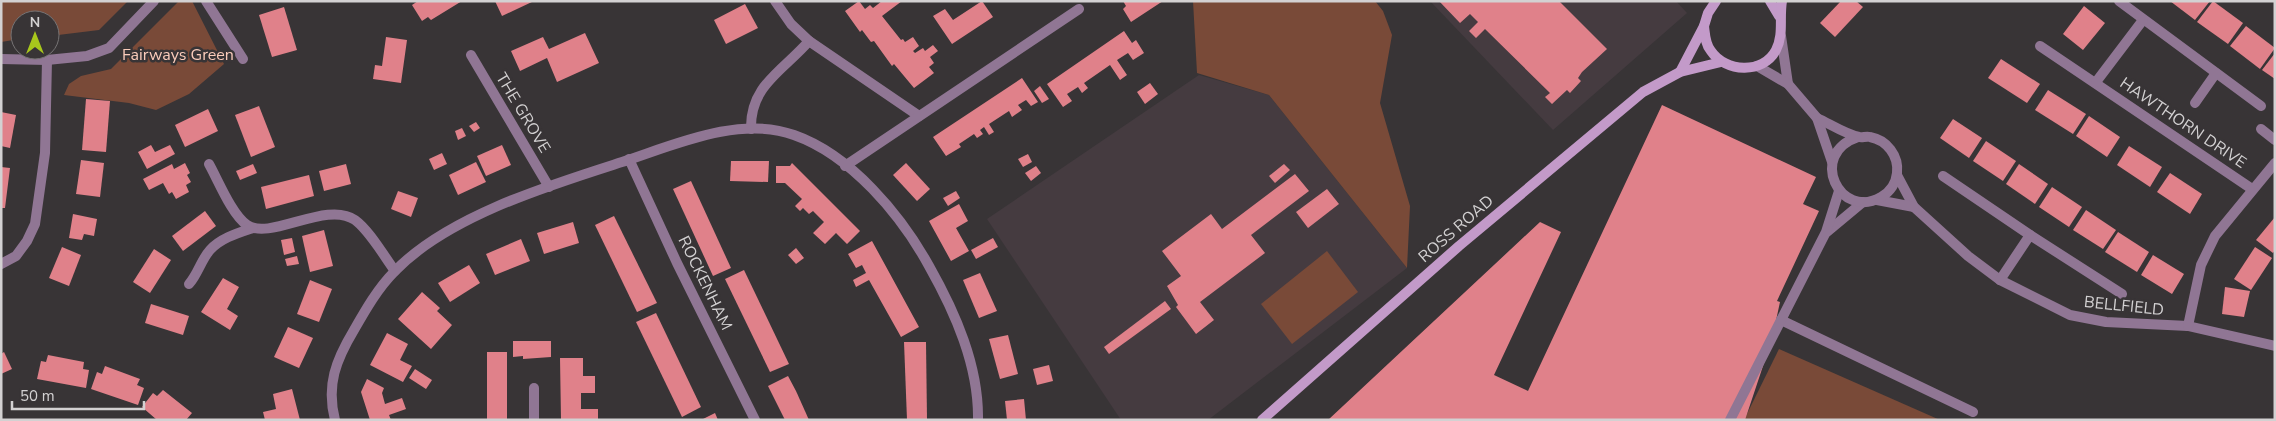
<svg xmlns="http://www.w3.org/2000/svg" width="2276" height="421" font-family="'Nunito Sans',sans-serif">
<style>
.built{fill:#453b40}
.green{fill:#794a38}
.building{fill:#e0818a}
.lines{fill:none;stroke-linecap:round;stroke-linejoin:round}
.service{stroke:#907694;stroke-width:10}
.minor{stroke:#907694;stroke-width:10}
.tertiary{stroke:#907694;stroke-width:10}
.secondary{stroke:#c39ac9;stroke-width:10}
.labels{text-anchor:middle;dominant-baseline:central;stroke-width:5;stroke-linejoin:round;paint-order:stroke}
.park-label{font-size:16px;fill:#fbccbb;stroke:#383436}
.street-label{font-size:16px;fill:#d3d1d2;stroke:#383436}
</style>
<rect width="100%" height="100%" fill="#383436"/>
<g class="built">
<polygon points="1430,1 1676,1 1687,13 1553,130"/>
<polygon points="1199,75 1269,95 1407,268 1208,420 1121,420 987,219"/>
</g>
<g class="green">
<polygon points="1,1 128,1 99,30 50,36 50,20 20,20 20,39 1,42"/>
<polygon points="179,1 192,1 224,64 189,94 156,110 129,103 64,95 69,84 81,76 111,69"/>
<polygon points="1193,1 1375,1 1383,11 1392,35 1380,103 1410,206 1407,268 1269,95 1197,73"/>
<polygon points="1327,251 1358,292 1292,344 1261,304"/>
<polygon points="1779,349 1940,420 1744,420"/>
</g>
<g class="building">
<polygon points="418,1 462,1 431,20 428,17 422,21 412,5"/>
<polygon points="495,1 534,1 502,16"/>
<polygon points="859,1 865,9 870,5 873,8 882,1 902,1 882,16 901,40 903,39 905,42 913,37 919,46 913,51 915,53 923,48 925,51 933,45 938,51 930,57 934,63 929,67 934,73 914,88 894,64 892,66 874,41 871,42 862,30 860,32 845,11"/>
<polygon points="982,1 993,17 952,44 933,16 945,9 953,20"/>
<polygon points="1123,1 1163,1 1131,22 1123,9 1126,6"/>
<polygon points="1439,1 1559,1 1607,49 1582,72 1578,78 1581,81 1570,93 1567,90 1552,104 1545,97 1550,93 1485,29 1476,38 1469,31 1478,22 1470,14 1460,23"/>
<polygon points="1841,1 1856,1 1863,7 1835,37 1820,23"/>
<polygon points="2170,1 2210,1 2195,20"/>
<polygon points="2213,1 2243,23 2228,44 2197,22"/>
<polygon points="745,4 758,28 726,44 714,20"/>
<polygon points="2084,6 2105,23 2083,50 2063,34"/>
<polygon points="284,7 297,50 272,57 259,15"/>
<polygon points="2246,26 2275,48 2260,69 2230,46"/>
<polygon points="1124,31 1132,43 1136,40 1144,53 1133,60 1128,53 1117,60 1127,75 1120,80 1110,65 1084,83 1088,88 1082,93 1078,87 1067,94 1072,101 1063,107 1047,84"/>
<polygon points="585,33 599,63 557,82 547,58 520,71 511,51 543,37 549,49"/>
<polygon points="386,37 407,40 401,83 373,79 375,65 382,66"/>
<polygon points="2275,53 2275,79 2262,70"/>
<polygon points="2001,59 2040,84 2027,103 1988,78"/>
<polygon points="1022,78 1038,102 1031,106 1026,100 1018,105 1022,110 1012,117 1009,111 989,124 994,132 989,135 984,127 980,130 983,134 977,138 974,134 959,144 961,147 946,156 933,137"/>
<polygon points="1150,83 1158,94 1145,104 1137,92"/>
<polygon points="1040,86 1049,99 1042,103 1034,91"/>
<polygon points="2048,90 2086,114 2073,134 2035,110"/>
<polygon points="86,99 110,101 106,152 82,150"/>
<polygon points="1662,105 1816,177 1803,204 1819,211 1777,301 1780,302 1772,339 1745,420 1328,420 1540,222 1561,232 1494,375 1528,391"/>
<polygon points="259,106 275,147 251,157 235,115"/>
<polygon points="208,109 218,131 185,147 175,125"/>
<polygon points="1,112 16,115 10,148 1,146"/>
<polygon points="2089,116 2120,137 2107,157 2076,136"/>
<polygon points="1953,119 1982,138 1969,158 1940,138"/>
<polygon points="476,122 480,128 474,132 469,126"/>
<polygon points="462,128 466,136 458,140 455,131"/>
<polygon points="1986,141 2016,161 2003,181 1973,161"/>
<polygon points="151,145 155,152 170,145 175,154 147,169 138,152"/>
<polygon points="502,145 511,165 486,176 477,156"/>
<polygon points="2129,146 2162,167 2150,187 2117,165"/>
<polygon points="442,153 447,164 434,170 429,159"/>
<polygon points="1028,154 1032,162 1023,167 1018,159"/>
<polygon points="81,160 104,163 100,197 76,194"/>
<polygon points="731,161 769,161 768,182 730,181"/>
<polygon points="476,162 486,182 458,195 449,175"/>
<polygon points="185,163 190,173 187,175 191,182 186,185 189,192 176,199 172,192 169,194 163,183 149,190 143,179 172,164 174,169"/>
<polygon points="792,163 860,231 847,244 836,233 825,244 813,233 824,222 813,211 809,214 803,208 800,211 795,206 802,199 785,183 776,183 776,166 790,166"/>
<polygon points="906,163 930,189 917,201 893,175"/>
<polygon points="253,164 257,173 240,180 236,171"/>
<polygon points="346,164 351,184 324,191 319,171"/>
<polygon points="1284,164 1290,170 1275,183 1269,176"/>
<polygon points="2019,164 2048,184 2035,204 2006,184"/>
<polygon points="1036,166 1041,173 1031,181 1025,173"/>
<polygon points="1,167 10,168 5,208 1,208"/>
<polygon points="2170,173 2202,194 2190,214 2157,192"/>
<polygon points="1295,174 1309,191 1251,235 1265,253 1200,302 1214,320 1196,334 1176,307 1178,305 1167,286 1181,276 1162,251 1211,214 1222,229"/>
<polygon points="309,175 314,196 266,209 261,187"/>
<polygon points="691,181 731,268 713,276 673,189"/>
<polygon points="2052,187 2082,207 2069,227 2039,207"/>
<polygon points="1327,189 1339,204 1308,228 1296,212"/>
<polygon points="398,191 418,198 411,217 391,209"/>
<polygon points="956,191 960,198 948,206 943,198"/>
<polygon points="959,204 968,221 956,228 969,251 951,261 929,221"/>
<polygon points="2086,210 2116,230 2103,249 2073,230"/>
<polygon points="205,211 216,226 183,251 172,236"/>
<polygon points="73,214 97,219 94,236 84,234 82,240 69,238"/>
<polygon points="614,216 657,303 637,312 595,225"/>
<polygon points="2275,217 2275,250 2273,253 2256,240"/>
<polygon points="573,222 579,243 544,254 537,233"/>
<polygon points="324,230 333,266 310,272 302,236"/>
<polygon points="2118,232 2149,252 2137,272 2105,252"/>
<polygon points="292,238 295,252 284,255 281,240"/>
<polygon points="993,238 998,247 976,259 971,250"/>
<polygon points="521,239 530,261 495,275 486,254"/>
<polygon points="872,241 919,327 901,337 869,280 856,287 853,280 866,273 862,265 856,268 848,254"/>
<polygon points="62,247 81,255 69,286 49,278"/>
<polygon points="2255,247 2272,258 2251,290 2234,279"/>
<polygon points="796,248 804,258 796,264 788,255"/>
<polygon points="154,249 171,260 150,293 133,282"/>
<polygon points="2153,255 2184,274 2172,294 2141,275"/>
<polygon points="297,256 299,264 287,266 285,259"/>
<polygon points="469,265 480,283 450,302 438,283"/>
<polygon points="744,270 789,364 770,372 725,279"/>
<polygon points="980,273 997,311 979,318 963,280"/>
<polygon points="223,278 239,287 227,309 238,316 230,330 201,312"/>
<polygon points="310,280 332,289 319,322 297,314"/>
<polygon points="2225,287 2250,291 2244,317 2222,314"/>
<polygon points="422,292 440,308 437,311 452,325 431,349 398,319"/>
<polygon points="1165,301 1171,309 1109,354 1104,347"/>
<polygon points="151,304 189,316 183,335 145,323"/>
<polygon points="656,313 701,407 682,417 636,322"/>
<polygon points="288,327 313,338 299,368 274,357"/>
<polygon points="387,333 408,344 400,360 412,366 403,382 370,365"/>
<polygon points="1008,335 1018,374 1000,379 989,339"/>
<polygon points="513,341 551,341 551,357 523,359 523,356 513,357"/>
<polygon points="904,342 926,342 927,420 907,420"/>
<polygon points="4,352 12,369 1,374 1,354"/>
<rect x="487" y="352" width="20" height="68"/>
<polygon points="48,355 84,362 83,369 89,370 86,388 37,379 41,361 46,362"/>
<polygon points="560,358 583,358 583,376 595,376 595,393 581,393 581,409 598,409 598,420 561,420"/>
<polygon points="1049,365 1053,381 1037,385 1033,369"/>
<polygon points="105,366 140,379 137,385 144,388 138,405 91,389 97,372 102,374"/>
<polygon points="415,369 432,380 426,389 409,378"/>
<polygon points="788,376 796,391 809,420 785,420 768,386"/>
<polygon points="367,379 384,388 382,393 385,404 402,398 406,409 389,415 391,420 370,420 361,392"/>
<polygon points="292,389 300,420 265,420 263,412 276,409 273,394"/>
<polygon points="163,390 192,413 186,420 157,420 142,407 153,393 157,396"/>
<polygon points="1024,399 1026,420 1007,420 1005,401"/>
<polygon points="715,413 718,420 701,420"/>
</g>
<g class="lines">
<g class="service">
<polyline points="1827,232 1863,202"/>
<polyline points="1781,320 1973,412"/>
<polyline points="1730,420 1826,232 1839,191"/>
</g>
<g class="minor">
<polyline points="206,1 243,59"/>
<polyline points="2119,1 2261,106"/>
<polyline points="809,41 919,116"/>
<polyline points="2040,46 2252,189"/>
<polyline points="471,55 549,187"/>
<polyline points="1,59 47,60 87,56 109,48 154,1"/>
<polyline points="2096,82 2143,20"/>
<polyline points="2195,103 2216,73"/>
<path d="M751,129C750,85 783,71 809,41L791,24L775,1"/>
<polyline points="2261,129 2275,140"/>
<polyline points="629,159 677,263 755,420"/>
<path d="M209,164C218,180 232,215 247,225C270,241 327,200 355,220C369,230 384,256 395,271"/>
<polyline points="845,166 1079,9"/>
<polyline points="1897,175 1914,207 1968,256 2000,280 2070,315 2106,322 2188,326 2275,346"/>
<polyline points="1943,176 2030,235"/>
<polyline points="1877,200 1914,207"/>
<polyline points="1,264 16,256 27,241 35,224 45,153 47,60"/>
<polyline points="2000,280 2030,235 2122,294"/>
<path d="M189,284C198,274 201,260 210,250C221,238 238,233 253,228"/>
<polyline points="2188,326 2201,265 2215,236 2275,163"/>
<path d="M335,420C326,385 336,360 354,330C366,309 378,288 395,271C448,216 550,185 622,162C674,145 740,115 794,135C851,155 901,215 929,266C955,312 979,366 978,420"/>
<polyline points="534,420 534,388"/>
</g>
<g class="tertiary">
<polyline points="1781,36 1788,84"/>
<polyline points="1757,66 1788,84 1817,118 1832,162"/>
<path d="M1817,118C1830,124 1845,134 1859,137C1862,138 1866,136 1870,137C1887,140 1899,156 1897,173C1896,183 1890,192 1881,197C1840,221 1807,154 1858,137"/>
</g>
<g class="secondary">
<polyline points="1770,1 1779,16"/>
<path d="M1704,26C1705,34 1705,44 1711,51C1725,72 1763,75 1776,50C1784,34 1779,19 1782,1"/>
<polyline points="1680,72 1704,26 1708,13 1716,1"/>
<polyline points="1262,420 1459,246 1643,92 1680,72 1721,62"/>
</g>
</g>
<g class="labels">
<g class="park-label">
<text x="178" y="55">Fairways Green</text>
</g>
<g class="street-label">
<text transform="translate(523 113) rotate(59)">THE GROVE</text>
<text transform="translate(2183 123) rotate(34)">HAWTHORN DRIVE</text>
<text transform="translate(1456 229) rotate(-41)">ROSS ROAD</text>
<text transform="translate(705 283) rotate(64)">ROCKENHAM</text>
<text transform="translate(2124 306) rotate(6)">BELLFIELD</text>
</g>
</g>
<rect width="2276" height="421" fill="none" stroke="#d3d1d2" stroke-width="5"/>
<g transform="translate(35 35)"><circle r="24" fill="#383436" stroke="#767374"/>
<path d="M0-4L9 19L0 12L-9 19Z" fill="#a8c71c"/>
<text y="-8" font-size="14" font-weight="bold" text-anchor="middle" fill="#d3d1d2">N</text>
</g>
<path d="M12 401v8h132v-8" fill="none" stroke="#d3d1d2" stroke-width="2.5"/>
<text x="20" y="401" font-size="15" fill="#d3d1d2" stroke="#383436" stroke-width="4" paint-order="stroke">50 m</text>
</svg>
